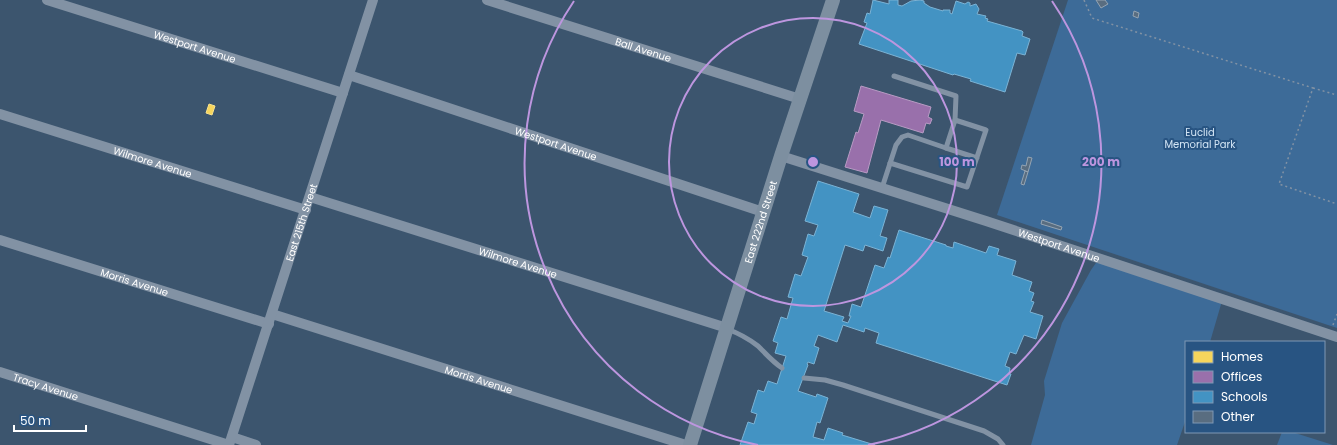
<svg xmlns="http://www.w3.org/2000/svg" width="1337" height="445" font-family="Poppins,sans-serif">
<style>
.green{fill:#3d6b98}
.homes{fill:#f6d55c;stroke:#f9e28d}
.offices{fill:#9970ab;stroke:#b89bc4}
.schools{fill:#4393c3;stroke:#7bb3d5}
.building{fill:#596d80;stroke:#95a4b2}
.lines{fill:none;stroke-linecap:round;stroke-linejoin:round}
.path{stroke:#8292a4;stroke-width:1.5;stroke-dasharray:2 3;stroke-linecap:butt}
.lane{stroke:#8292a4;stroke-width:5}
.street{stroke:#8292a4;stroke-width:10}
.secondary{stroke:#7d8fa0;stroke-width:14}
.ring{fill:none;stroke:#bd96df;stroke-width:2}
.labels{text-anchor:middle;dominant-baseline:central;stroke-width:4;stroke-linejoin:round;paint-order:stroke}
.street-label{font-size:10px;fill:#fff;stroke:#285482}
.park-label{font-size:10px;fill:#d3e5f5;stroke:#285482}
.centre{fill:#bd96df;stroke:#285482;stroke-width:2}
.ring-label{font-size:12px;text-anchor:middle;font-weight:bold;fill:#bd96df;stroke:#285482;stroke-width:4;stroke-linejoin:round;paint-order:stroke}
</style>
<rect width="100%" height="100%" fill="#3c556e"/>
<g class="green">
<polygon points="1068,0 1337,0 1337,328 997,215"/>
<polygon points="1098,260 1222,301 1210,342 1186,342 1186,419 1177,445 1031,445 1045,395 1044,381 1062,323 1091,270"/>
<polygon points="1282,432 1292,432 1333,445 1277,445"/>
</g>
<polygon class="homes" points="209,104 215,106 212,115 206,113"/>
<polygon class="offices" points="861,86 931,107 928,117 932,119 930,124 926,123 923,133 881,120 867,173 845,167 856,132 858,133 864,114 854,111"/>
<g class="schools">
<polygon points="873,0 889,4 889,0 898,0 898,5 902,6 911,1 920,0 924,1 924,3 930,7 943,11 943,10 950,10 950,13 952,14 956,1 965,4 968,2 970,3 970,6 976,4 979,9 977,14 986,16 985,18 988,19 987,21 1022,31 1023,32 1022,36 1030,39 1025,55 1017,53 1005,92 970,81 971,79 954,74 953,75 859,44 867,23 864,22 867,13 870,14"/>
<polygon points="818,181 859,194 853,212 870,218 874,206 888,210 880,236 887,238 883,251 865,245 863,251 845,245 824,311 844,317 842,321 848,323 851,316 849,316 852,304 861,307 875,265 884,268 888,257 890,258 899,230 946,245 946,246 953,248 954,242 986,253 989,246 999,249 997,255 1016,261 1012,275 1032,282 1029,291 1034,293 1031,301 1034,302 1030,312 1043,316 1036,339 1024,335 1016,354 1010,352 1005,366 1010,368 1009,374 1011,374 1007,385 876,343 879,333 865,328 864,332 843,325 837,342 818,335 814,346 819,348 814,364 808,362 807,364 808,365 798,391 816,397 817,394 828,398 820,423 817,422 813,437 824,440 828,428 843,433 842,435 875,445 740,445 748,422 754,424 757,414 751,412 758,390 764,392 768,381 777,384 786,356 775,353 778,343 773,341 781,317 787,319 793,298 788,297 795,274 801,276 808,257 802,255 808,234 814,236 818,225 805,221"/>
</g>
<g class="building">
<polygon points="1096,0 1105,0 1108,4 1101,8"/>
<polygon points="1134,11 1139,13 1138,18 1133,16"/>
<polygon points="1028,157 1032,158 1028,172 1021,169 1022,165 1026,166"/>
<polygon points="1025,171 1028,172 1024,185 1021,184"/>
<polygon points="1042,220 1062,227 1061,230 1041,224"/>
</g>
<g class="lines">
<g class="path">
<polyline points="1084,0 1092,18 1313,88 1279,184 1337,204"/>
<polyline points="1313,88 1337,95"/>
<polyline points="1333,325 1337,314"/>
</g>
<g class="lane">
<polyline points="894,76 956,96 955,120"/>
<polyline points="890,163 967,187 986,130 955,120 946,148 977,158"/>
<polyline points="882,188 896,145 902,137 908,135 946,148"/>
<path d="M727,329C738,333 749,339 758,346C766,354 773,362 782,368"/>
<polyline points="804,378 825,380 843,385 984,431 998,439 1003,445"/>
</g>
<g class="street">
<path id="s1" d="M47,0L343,93"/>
<path id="s2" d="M487,0L800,99"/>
<path id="s3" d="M349,75L763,212"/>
<path id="s4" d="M0,114L306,210"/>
<path id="s5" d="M781,156L986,221L1337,337"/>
<path id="s6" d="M310,197L727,328"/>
<path id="s7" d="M0,240L269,324"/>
<path id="s8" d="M272,314L686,445"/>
<path id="s9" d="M0,372L229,445"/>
<polyline points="232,437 256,445"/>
<path id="s10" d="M229,445L373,0"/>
</g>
<path class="secondary" id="s11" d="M690,445L781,156L833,0"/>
</g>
<g class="ring">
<circle cx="813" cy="162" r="144"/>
<path d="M758 445A288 288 0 0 1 574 1M1052 1A288 288 0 0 1 868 445"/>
</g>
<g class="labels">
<g class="street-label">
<text stroke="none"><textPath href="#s1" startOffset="155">Westport Avenue</textPath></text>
<text stroke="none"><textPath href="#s2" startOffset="164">Ball Avenue</textPath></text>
<text stroke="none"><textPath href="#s3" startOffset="218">Westport Avenue</textPath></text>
<text stroke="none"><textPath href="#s4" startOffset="160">Wilmore Avenue</textPath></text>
<text stroke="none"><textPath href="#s11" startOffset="234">East 222nd Street</textPath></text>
<text stroke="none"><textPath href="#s10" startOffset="234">East 215th Street</textPath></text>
<text stroke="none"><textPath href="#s5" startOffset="292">Westport Avenue</textPath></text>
<text stroke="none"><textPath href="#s6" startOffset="218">Wilmore Avenue</textPath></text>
<text stroke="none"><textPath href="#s7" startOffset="141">Morris Avenue</textPath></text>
<text stroke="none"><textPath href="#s8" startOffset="217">Morris Avenue</textPath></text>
<text stroke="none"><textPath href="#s9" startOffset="48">Tracy Avenue</textPath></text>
</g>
<g class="park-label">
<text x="1200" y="132">Euclid<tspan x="1200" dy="12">Memorial Park</tspan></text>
</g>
</g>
<circle cx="813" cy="162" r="6" class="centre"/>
<g class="ring-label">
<text x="957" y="166">100 m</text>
<text x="1101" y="166">200 m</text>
</g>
<rect x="1185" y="341" width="140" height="92" fill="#285482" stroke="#7e98b4"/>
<rect x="1193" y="351" width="20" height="12" fill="#f6d55c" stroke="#7e98b4"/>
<text x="1221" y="361" font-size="12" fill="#ffffff">Homes</text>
<rect x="1193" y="371" width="20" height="12" fill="#9970ab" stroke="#7e98b4"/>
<text x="1221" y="381" font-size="12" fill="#ffffff">Offices</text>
<rect x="1193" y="391" width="20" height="12" fill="#4393c3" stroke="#7e98b4"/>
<text x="1221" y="401" font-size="12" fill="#ffffff">Schools</text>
<rect x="1193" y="411" width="20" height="12" fill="#596d80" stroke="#7e98b4"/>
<text x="1221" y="421" font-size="12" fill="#ffffff">Other</text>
<path d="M14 425v6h72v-6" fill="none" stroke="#ffffff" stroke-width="2"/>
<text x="20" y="425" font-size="12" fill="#ffffff" stroke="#285482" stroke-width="3" paint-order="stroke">50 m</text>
</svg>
